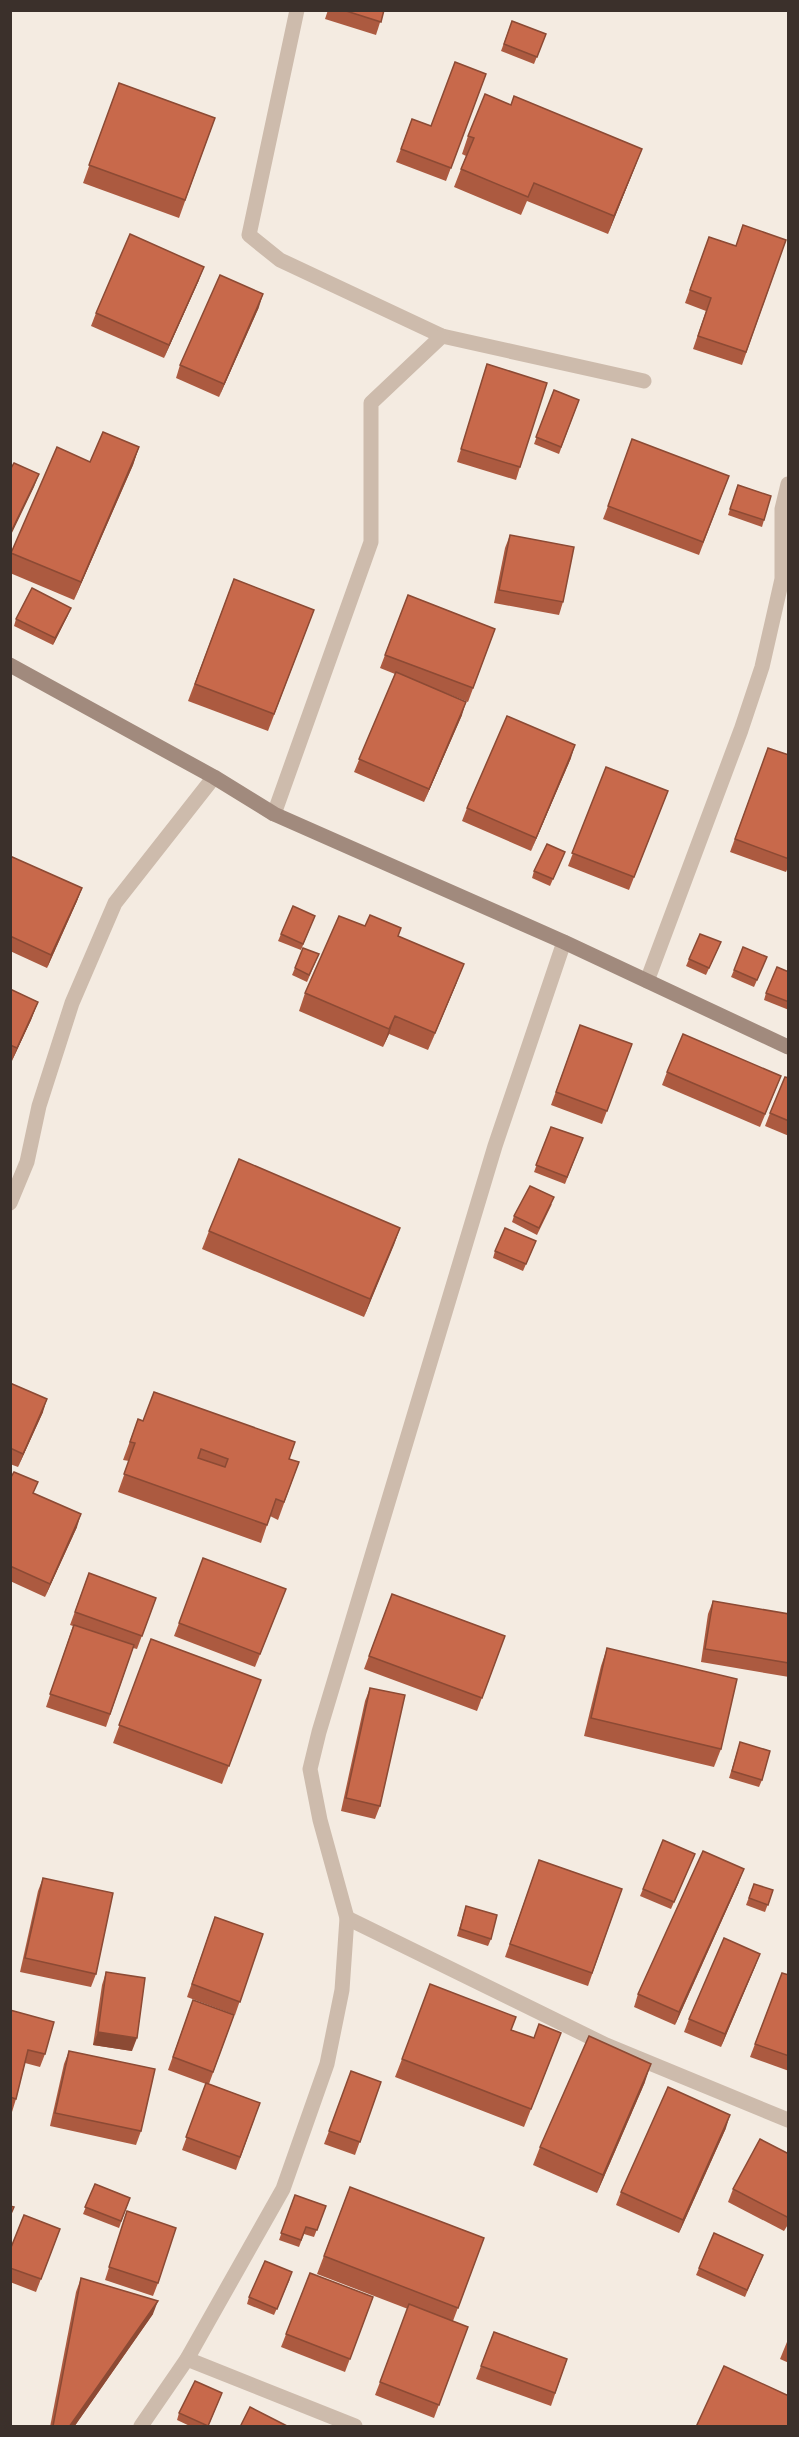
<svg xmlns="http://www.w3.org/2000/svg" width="799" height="2437" font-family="'IBM Plex Sans',sans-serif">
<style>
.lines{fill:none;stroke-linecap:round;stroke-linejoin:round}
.lane{stroke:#cdbbac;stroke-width:15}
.street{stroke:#cdbbac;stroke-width:15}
.secondary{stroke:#a18a7d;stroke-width:15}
.wall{fill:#ac5a40}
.shaded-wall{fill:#8c4a34}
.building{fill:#c8694b;stroke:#8c4a34;stroke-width:1.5;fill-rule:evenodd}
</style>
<rect width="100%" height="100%" fill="#f4ebe1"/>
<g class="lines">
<polyline class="lane" points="647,981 741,730 762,667 782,579 782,509 788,484"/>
<g class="street">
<polyline points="297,10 249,235 280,260 442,336 644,381"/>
<polyline points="274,814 371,542 371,403 442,336"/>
<polyline points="10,1203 27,1162 39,1106 72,1003 115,903 214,777"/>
<polyline points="347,1918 606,2045 788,2120"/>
<polyline points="187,2359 355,2426"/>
<polyline points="141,2426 187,2359 283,2189 327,2064 342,1990 347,1918 320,1820 310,1769 319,1732 495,1146 564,942"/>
</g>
<polyline class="secondary" points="10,665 214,777 274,814 564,942 788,1047"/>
</g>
<g class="wall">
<polygon points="328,10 384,10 376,35 325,19"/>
<polygon points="512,21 546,34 534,64 501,51"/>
<polygon points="486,74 446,181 396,162 412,119 431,126"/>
<polygon points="119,83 215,118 179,218 83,183"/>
<polygon points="511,105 642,149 608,234 527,201 521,215 454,187 466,156 462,154 468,136"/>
<polygon points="709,237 735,246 786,240 742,365 693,349 706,311 685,303"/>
<polygon points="199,280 164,358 91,326 96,313"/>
<polygon points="259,307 219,397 176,378 180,365"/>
<polygon points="487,364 520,467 516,480 457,462"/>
<polygon points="554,390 579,400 559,454 534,444"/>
<polygon points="139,447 133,465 74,600 10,573 11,553 90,462"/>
<polygon points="729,476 699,555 603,519 608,506"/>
<polygon points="738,485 771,496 762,527 728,515"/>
<polygon points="510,535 563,602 559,615 494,603 505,548"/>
<polygon points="234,579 314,610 268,731 188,701"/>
<polygon points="408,595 495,629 468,702 443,692 462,715 424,802 354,772 395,674 380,668"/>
<polygon points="68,615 53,645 14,626 16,619"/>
<polygon points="768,748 789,755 789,865 786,872 730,852"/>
<polygon points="571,758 531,851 462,821 467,808"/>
<polygon points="606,767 668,791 629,890 568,866"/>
<polygon points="565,852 550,886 532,878 534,871"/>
<polygon points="10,856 82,888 77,901 47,968 10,951"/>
<polygon points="312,923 301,950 278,941 281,934"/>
<polygon points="365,926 399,937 457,982 428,1050 389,1034 383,1047 299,1011 305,993"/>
<polygon points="721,942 706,975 686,966 689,959"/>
<polygon points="319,954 307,982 292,975 295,968"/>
<polygon points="764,964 754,987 731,977 734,970"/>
<polygon points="789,972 789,1010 764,1000 766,993"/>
<polygon points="10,989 38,1002 31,1020 10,1065"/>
<polygon points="580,1025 632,1044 602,1124 551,1105"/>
<polygon points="667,1072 781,1076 760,1127 662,1085"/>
<polygon points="789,1078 789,1136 765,1126 770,1113"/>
<polygon points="551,1127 583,1138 565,1184 534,1172"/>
<polygon points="552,1204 537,1235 512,1222 514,1216"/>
<polygon points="400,1228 364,1317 202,1249 209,1231"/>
<polygon points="533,1248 523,1271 493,1258 495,1251"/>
<polygon points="10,1383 43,1412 18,1467 10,1464"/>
<polygon points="138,1419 299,1462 278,1520 270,1516 261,1543 118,1492 129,1461 123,1460"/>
<polygon points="10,1479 34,1493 77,1527 45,1597 10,1581"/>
<polygon points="89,1573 156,1598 137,1649 133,1648 106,1727 46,1707 73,1626 70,1625"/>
<polygon points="286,1589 255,1667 174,1636 179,1623"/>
<polygon points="392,1594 505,1636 477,1711 364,1669"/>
<polygon points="713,1601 789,1614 789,1677 701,1662 708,1614"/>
<polygon points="151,1639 261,1680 222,1784 113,1743"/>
<polygon points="607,1648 721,1749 714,1767 584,1736 601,1666"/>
<polygon points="370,1688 380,1806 375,1819 341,1811 365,1701"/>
<polygon points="738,1749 762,1780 759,1787 729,1778"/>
<polygon points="539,1860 622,1889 588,1986 505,1957"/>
<polygon points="692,1861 671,1909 640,1896 643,1889"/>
<polygon points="43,1878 96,1974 91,1987 20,1972 38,1891"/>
<polygon points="739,1882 675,2025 634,2007 638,1994"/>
<polygon points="754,1884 773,1890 765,1912 746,1905"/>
<polygon points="466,1906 491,1939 488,1946 457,1936"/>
<polygon points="215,1917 263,1934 235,2015 187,1997"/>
<polygon points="760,1954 721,2047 684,2032 689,2019"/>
<polygon points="106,1972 132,2051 93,2045 102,1985"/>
<polygon points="782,1973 789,1975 789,2071 750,2057"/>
<polygon points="193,2000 234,2015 209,2084 260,2103 236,2170 182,2150 206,2084 168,2070"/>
<polygon points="10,2010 45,2054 40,2067 25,2063 16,2099 12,2112 10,2112"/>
<polygon points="516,2017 511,2030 534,2038 554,2051 524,2127 395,2077 402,2059"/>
<polygon points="69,2051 141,2131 136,2145 50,2126 64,2064"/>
<polygon points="381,2082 355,2155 324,2144 329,2131"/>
<polygon points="645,2082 597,2193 533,2165 540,2147"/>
<polygon points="726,2128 679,2233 616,2205 621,2192"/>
<polygon points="789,2154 789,2223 784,2231 728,2202 733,2189"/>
<polygon points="95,2184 130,2198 119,2228 83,2214"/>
<polygon points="350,2187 484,2238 453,2321 468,2327 434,2418 375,2395 408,2309 317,2274"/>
<polygon points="295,2195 326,2206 314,2237 304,2234 299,2247 279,2240"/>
<polygon points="127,2211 158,2283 153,2296 105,2280"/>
<polygon points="60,2229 36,2292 10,2282 10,2250"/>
<polygon points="763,2255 745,2297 696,2275 699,2268"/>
<polygon points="310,2273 373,2297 345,2372 281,2347"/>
<polygon points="81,2278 153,2314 74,2427 50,2427 76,2292"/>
<polygon points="290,2279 274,2315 247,2304 249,2297"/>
<polygon points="494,2332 567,2359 551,2406 476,2379"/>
<polygon points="789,2337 789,2363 780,2359"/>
<polygon points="222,2393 208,2427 192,2427 177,2420 179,2413"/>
</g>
<g class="shaded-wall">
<polygon points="642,149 635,167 608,234 614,216"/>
<polygon points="204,267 199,280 164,358 169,345"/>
<polygon points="263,294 259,307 219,397 224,384"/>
<polygon points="139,447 133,465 74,600 81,582"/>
<polygon points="39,474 34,487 10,537 10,534"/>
<polygon points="71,608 68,615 53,645 55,638"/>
<polygon points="466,702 462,715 424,802 429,789"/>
<polygon points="575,745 571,758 531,851 536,838"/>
<polygon points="82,888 77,901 47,968 51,955"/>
<polygon points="464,964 457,982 428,1050 435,1033"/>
<polygon points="38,1002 31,1020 10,1065 17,1048"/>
<polygon points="395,1016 389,1034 383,1047 389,1029"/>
<polygon points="400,1228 394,1245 364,1317 370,1299"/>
<polygon points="47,1399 43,1412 18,1467 23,1454"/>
<polygon points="81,1514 77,1527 45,1597 50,1584"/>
<polygon points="744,1869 739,1882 675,2025 679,2012"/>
<polygon points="760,1954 755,1967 721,2047 725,2034"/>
<polygon points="98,2032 137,2038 132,2051 93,2045"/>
<polygon points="651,2064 645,2082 597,2193 603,2175"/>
<polygon points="730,2115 726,2128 679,2233 683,2220"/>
<polygon points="158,2301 153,2314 74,2427 69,2427"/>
</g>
<g class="building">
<polygon points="343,10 384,10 381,22"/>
<polygon points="512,21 546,34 537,57 504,44"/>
<polygon points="455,62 486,74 451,168 401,149 412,119 431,126"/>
<polygon points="119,83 215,118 185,200 89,165"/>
<polygon points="485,94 511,105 514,96 642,149 614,216 534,183 528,197 461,169 474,138 468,136"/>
<polygon points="743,225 786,240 746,352 698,336 711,298 690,290 709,237 736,246"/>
<polygon points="130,234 204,267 169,345 96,313"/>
<polygon points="220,275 263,294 224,384 180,365"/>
<polygon points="487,364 547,383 520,467 461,449"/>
<polygon points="554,390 579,400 561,447 536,437"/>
<polygon points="103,432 139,447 81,582 11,553 57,447 90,462"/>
<polygon points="632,439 729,476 703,542 608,506"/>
<polygon points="14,463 39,474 10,534 10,470"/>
<polygon points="738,485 771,496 764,520 730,509"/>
<polygon points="510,535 574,547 563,602 499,590"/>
<polygon points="234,579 314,610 274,714 195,684"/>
<polygon points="32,588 71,608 55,638 16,619"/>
<polygon points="408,595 495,629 473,688 385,655"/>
<polygon points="396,672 466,702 429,789 359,759"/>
<polygon points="507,716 575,745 536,838 467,808"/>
<polygon points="768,748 789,755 789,859 735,839"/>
<polygon points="606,767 668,791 634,877 572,853"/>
<polygon points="547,844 565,852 553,879 534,871"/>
<polygon points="10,856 82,888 51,955 10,936"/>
<polygon points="293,906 315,916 303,944 281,934"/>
<polygon points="370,915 401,928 398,936 464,964 435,1033 395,1016 389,1029 305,993 339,916 365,926"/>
<polygon points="700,934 721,942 709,968 689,959"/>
<polygon points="743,947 767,957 757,980 734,970"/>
<polygon points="303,948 319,954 309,975 295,968"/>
<polygon points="777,967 789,972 789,1002 766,993"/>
<polygon points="10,989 38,1002 17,1048 10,1045"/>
<polygon points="580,1025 632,1044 607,1111 556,1092"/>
<polygon points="683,1034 781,1076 765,1114 667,1072"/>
<polygon points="785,1077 789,1078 789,1121 770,1113"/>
<polygon points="551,1127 583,1138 567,1177 536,1165"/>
<polygon points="239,1159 400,1228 370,1299 209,1231"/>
<polygon points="530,1186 554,1197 539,1228 514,1216"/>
<polygon points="505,1228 536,1241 526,1264 495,1251"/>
<polygon points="10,1383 47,1399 23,1454 10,1448"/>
<path d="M154,1392L295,1442L289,1459L299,1462L284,1502L276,1499L267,1525L124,1474L135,1443L130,1442L138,1419L143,1421ZM201,1449L228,1459L225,1467L198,1458Z"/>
<polygon points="14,1472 38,1482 33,1493 81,1514 50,1584 10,1566 10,1479"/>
<polygon points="203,1558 286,1589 260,1654 179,1623"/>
<polygon points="89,1573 156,1598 142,1636 75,1612"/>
<polygon points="392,1594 505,1636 482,1698 369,1656"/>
<polygon points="713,1601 789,1614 789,1663 705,1649"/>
<polygon points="74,1625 134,1645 110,1714 50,1694"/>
<polygon points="151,1639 261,1680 229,1766 119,1725"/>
<polygon points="607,1648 737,1679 721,1749 591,1718"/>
<polygon points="370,1688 405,1695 380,1806 346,1798"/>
<polygon points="740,1742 770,1751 762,1780 732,1771"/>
<polygon points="663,1840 695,1854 674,1902 643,1889"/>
<polygon points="703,1851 744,1869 679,2012 638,1994"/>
<polygon points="539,1860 622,1889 592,1973 510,1944"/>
<polygon points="43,1878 113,1893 96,1974 25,1958"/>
<polygon points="754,1884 773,1890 768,1905 749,1898"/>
<polygon points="466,1906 497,1915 491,1939 460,1929"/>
<polygon points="215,1917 263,1934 240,2002 192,1984"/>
<polygon points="724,1938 760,1954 725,2034 689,2019"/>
<polygon points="106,1972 145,1978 137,2038 98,2032"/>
<polygon points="782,1973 789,1975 789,2056 755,2044"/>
<polygon points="430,1984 516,2017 511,2030 534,2038 539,2024 561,2033 531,2109 402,2059"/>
<polygon points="193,2000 234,2015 213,2072 173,2057"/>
<polygon points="10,2010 54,2022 45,2054 28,2050 16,2099 10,2097"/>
<polygon points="589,2036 651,2064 603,2175 540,2147"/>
<polygon points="69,2051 155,2069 141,2131 55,2113"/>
<polygon points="351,2071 381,2082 360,2142 329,2131"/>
<polygon points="206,2083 260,2103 240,2157 186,2137"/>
<polygon points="668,2087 730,2115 683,2220 621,2192"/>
<polygon points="760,2139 789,2154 789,2218 733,2189"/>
<polygon points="95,2184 130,2198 121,2221 85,2207"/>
<polygon points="350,2187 484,2238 458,2308 324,2256"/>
<polygon points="295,2195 326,2206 317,2230 306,2227 301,2240 281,2233"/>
<polygon points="10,2206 14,2207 10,2216"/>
<polygon points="127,2211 176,2228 158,2283 109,2267"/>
<polygon points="24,2215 60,2229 41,2279 10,2268 10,2250"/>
<polygon points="714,2233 763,2255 747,2290 699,2268"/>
<polygon points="265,2261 292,2272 277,2309 249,2297"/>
<polygon points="310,2273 373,2297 350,2359 286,2334"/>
<polygon points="81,2278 158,2301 69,2427 54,2427 53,2426"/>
<polygon points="409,2304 468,2327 439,2405 380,2382"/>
<polygon points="494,2332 567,2359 555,2393 481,2366"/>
<polygon points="724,2366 789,2396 789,2423 787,2427 696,2427"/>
<polygon points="195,2381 222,2393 208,2426 179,2413"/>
<polygon points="250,2407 289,2427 240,2427"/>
</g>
<rect width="799" height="2437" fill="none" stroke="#3b302b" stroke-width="24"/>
</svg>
